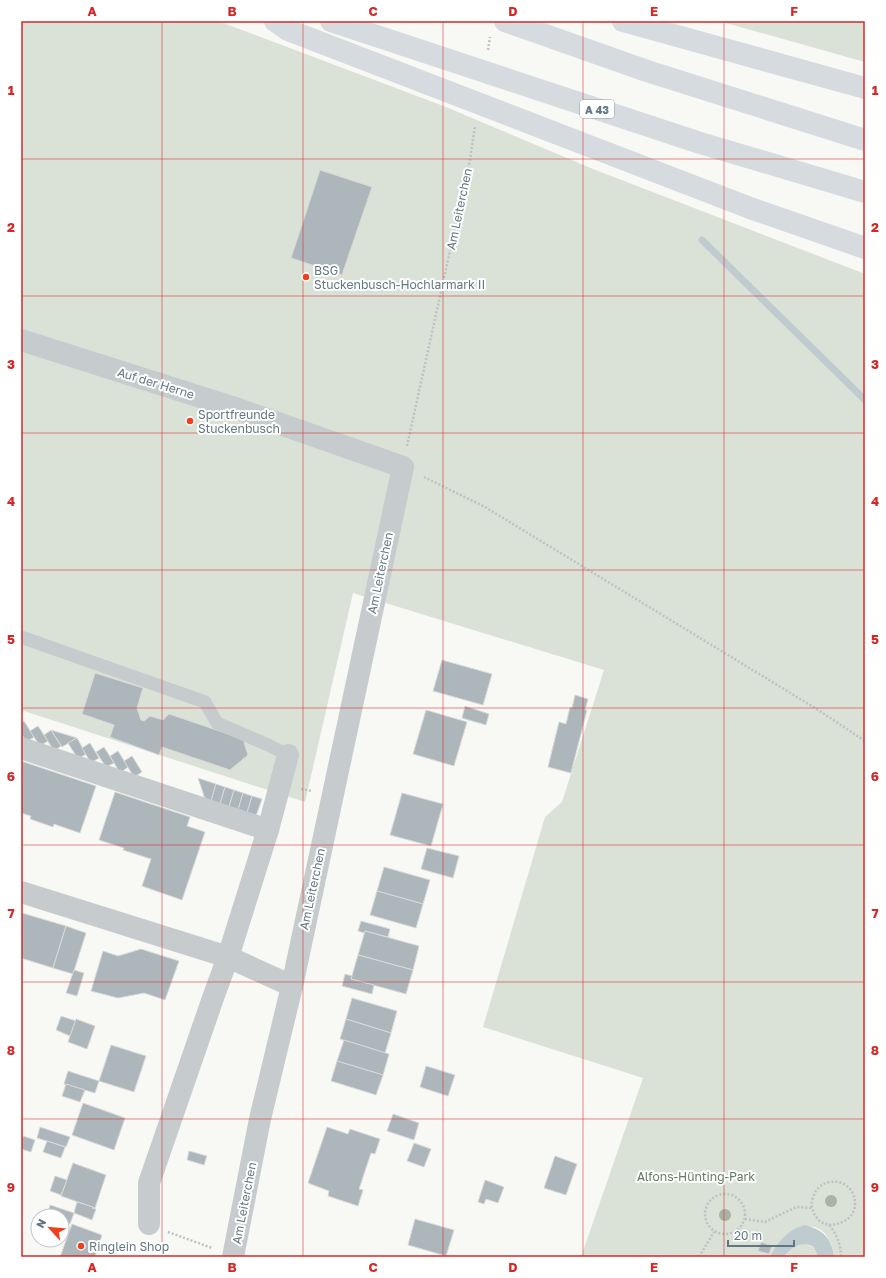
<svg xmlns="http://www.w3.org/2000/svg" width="886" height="1278" font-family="'Golos Text',sans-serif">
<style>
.green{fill:#dae1d6}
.water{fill:#becbcf}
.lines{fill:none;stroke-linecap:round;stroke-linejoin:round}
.stream{stroke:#becbcf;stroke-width:7}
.building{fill:#acb6bb;stroke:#dadad8}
.path{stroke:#bfc2c4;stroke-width:2.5;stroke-dasharray:2 2;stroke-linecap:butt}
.service{stroke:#c6cbcd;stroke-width:13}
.minor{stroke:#c6cbcd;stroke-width:22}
.motorway{stroke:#d5dbde;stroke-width:22}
.tree{fill:#a8b3a4}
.grid{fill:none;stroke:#d62828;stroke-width:1;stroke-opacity:0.55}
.poi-dot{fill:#ef3f1f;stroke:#fff;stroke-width:1.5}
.labels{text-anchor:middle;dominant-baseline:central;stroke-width:4;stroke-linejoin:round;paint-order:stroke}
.shield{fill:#fff;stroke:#909fa8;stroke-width:1}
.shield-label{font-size:11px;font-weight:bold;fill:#617682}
.street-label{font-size:12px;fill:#617682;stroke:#fff}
.poi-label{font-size:12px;fill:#617682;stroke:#fff;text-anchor:start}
.park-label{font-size:12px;fill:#677a61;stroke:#fff}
.neatline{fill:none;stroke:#d62828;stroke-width:1.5}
.grid-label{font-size:13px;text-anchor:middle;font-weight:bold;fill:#d62828}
</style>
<rect width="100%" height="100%" fill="#f8f8f5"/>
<g class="green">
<path d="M21,21H218L446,107L593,169L865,274V1257H834C833,1246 828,1232 817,1228C812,1226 806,1226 801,1226C788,1232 775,1244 770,1257H581L643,1078L483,1027L545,817L562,802L604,670L353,593L305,802L21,710Z"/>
<polygon points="719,21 865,21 865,62"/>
<polygon points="803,1244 814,1247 818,1257 783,1257 794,1247"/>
</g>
<path class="water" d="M805,1225C823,1230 832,1238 834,1257H818L814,1247C801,1240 792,1248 783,1257H770C776,1243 790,1228 805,1225Z"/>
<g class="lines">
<polyline class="stream" points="702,240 865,400"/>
</g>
<g class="building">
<polygon points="320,170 372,187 342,275 291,258"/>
<polygon points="442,660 492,674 483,705 433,691"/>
<polygon points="95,673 143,688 137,708 141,720 144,721 150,716 163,720 169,714 243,739 248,755 230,770 162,747 159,755 110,737 114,725 82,714"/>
<polygon points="575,695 588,699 585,710 587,710 571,773 548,767 559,722 566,724 570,707 572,708"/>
<polygon points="465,706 489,714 486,725 462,718"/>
<polygon points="426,710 467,722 454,766 413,754"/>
<polygon points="24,721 34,737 26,742 21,733 21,723"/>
<polygon points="38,726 48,741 40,746 30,731"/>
<polygon points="51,730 61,746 54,751 44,735"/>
<polygon points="51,730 77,738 62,747"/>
<polygon points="77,738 86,754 78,759 68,743"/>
<polygon points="90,743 99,758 91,763 82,748"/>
<polygon points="104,747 114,763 106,767 96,752"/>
<polygon points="118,751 128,767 120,773 110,756"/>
<polygon points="132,756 142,772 134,777 124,761"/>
<polygon points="21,761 96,786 80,833 54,824 53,827 30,819 31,816 21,813"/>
<polygon points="198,778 216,784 211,801 205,799"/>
<polygon points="216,784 225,787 220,804 211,801"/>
<polygon points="225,787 234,790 229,807 220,804"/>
<polygon points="234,790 243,793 238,810 229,807"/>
<polygon points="115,792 190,817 187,826 205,832 182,900 142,886 151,859 123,850 124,848 99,840"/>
<polygon points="243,793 252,796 247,813 238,810"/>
<polygon points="402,793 443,804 431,846 390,835"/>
<polygon points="252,796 262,799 256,816 247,813"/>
<polygon points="427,848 459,856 453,878 421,869"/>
<polygon points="384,867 430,880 423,904 377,891"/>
<polygon points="377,891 423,904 416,928 370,915"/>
<polygon points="22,913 66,926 53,968 21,958 21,916"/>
<polygon points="361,921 390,929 388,937 365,931 364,933 358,931"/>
<polygon points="66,926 86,933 73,974 53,968"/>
<polygon points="365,931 419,946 413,970 358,955"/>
<polygon points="141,949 179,961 165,1000 144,993 118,998 91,991 103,951 118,956"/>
<polygon points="358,955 413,970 406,994 351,979"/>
<polygon points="74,970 84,973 77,996 66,993"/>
<polygon points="345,974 352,976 351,979 374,985 372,994 342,986"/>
<polygon points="352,998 397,1011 391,1033 346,1019"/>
<polygon points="61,1016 76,1021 70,1036 56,1030"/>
<polygon points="76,1019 95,1026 87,1049 68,1042"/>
<polygon points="346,1019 391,1033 385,1053 340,1039"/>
<polygon points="344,1040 389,1054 383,1075 337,1061"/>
<polygon points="111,1045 146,1056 134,1092 99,1081"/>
<polygon points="337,1061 383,1075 376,1095 331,1081"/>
<polygon points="426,1066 455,1075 448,1096 420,1087"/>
<polygon points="68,1071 99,1081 95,1093 64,1084"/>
<polygon points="66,1084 85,1090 80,1102 62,1096"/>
<polygon points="83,1103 125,1118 114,1150 72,1135"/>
<polygon points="393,1114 419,1123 414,1140 387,1131"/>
<polygon points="40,1127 70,1137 66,1147 37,1138"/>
<polygon points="327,1127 348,1134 350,1129 380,1139 375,1154 371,1153 359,1189 363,1190 358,1206 328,1196 329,1191 308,1183"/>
<polygon points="23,1136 35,1140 31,1152 21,1149 21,1141"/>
<polygon points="47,1141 65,1147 61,1158 43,1152"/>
<polygon points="414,1143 431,1149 424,1167 407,1161"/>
<polygon points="189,1151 207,1156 204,1165 187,1160"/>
<polygon points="555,1156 577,1164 566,1195 544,1188"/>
<polygon points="73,1163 106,1175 95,1208 61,1196"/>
<polygon points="55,1176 67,1180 61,1195 50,1191"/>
<polygon points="485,1180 504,1187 498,1203 486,1199 484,1204 478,1202"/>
<polygon points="77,1202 93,1207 92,1208 96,1209 92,1220 74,1213"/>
<polygon points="50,1205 74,1213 70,1224 62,1222 62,1216 47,1216"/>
<polygon points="415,1219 454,1230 446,1256 408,1245"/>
<polygon points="62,1222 66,1223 62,1235"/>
<polygon points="72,1224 102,1235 95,1257 60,1257"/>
<polygon points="761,1242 772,1246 769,1254 758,1251"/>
</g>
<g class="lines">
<g class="path">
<polyline points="488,50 490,37"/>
<polyline points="407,446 470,160 475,126"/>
<polyline points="424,477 485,507 815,708 865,741"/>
<polyline points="301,789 312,791"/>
<circle cx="725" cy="1214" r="20"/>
<polyline points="745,1219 765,1222 796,1207 812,1208"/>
<path d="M829,1225C869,1223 858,1177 830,1182C822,1183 817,1188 814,1195C809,1204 813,1216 821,1222C824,1224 827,1224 830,1226C837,1235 841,1245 841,1257"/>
<polyline points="168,1232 212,1248"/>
<polyline points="699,1257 714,1232"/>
</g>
<polyline class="service" points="21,637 205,702 217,723 266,744 288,755"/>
<g class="minor">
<polyline points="21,340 232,407 403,467 292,986 260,1119 233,1257"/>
<polyline points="21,748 268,830"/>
<polyline points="21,892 228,957 292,986"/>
<polyline points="149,1224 149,1183 213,998 228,957 268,830 288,755"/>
</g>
<g class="motorway">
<polyline points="275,21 288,30 750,208 865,248"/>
<polyline points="331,21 697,142 865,192"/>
<polyline points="505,21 647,71 865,140"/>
<polyline points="623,21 865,88"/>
</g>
</g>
<g class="tree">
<circle cx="831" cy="1201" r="6"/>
<circle cx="725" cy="1215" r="6"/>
</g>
<path class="grid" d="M162,21V1257M303,21V1257M443,21V1257M583,21V1257M724,21V1257M21,159H865M21,296H865M21,433H865M21,570H865M21,708H865M21,845H865M21,982H865M21,1119H865"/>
<g class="poi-dot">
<circle cx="306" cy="277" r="4"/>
<circle cx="190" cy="421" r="4"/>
<circle cx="81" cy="1246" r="4"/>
</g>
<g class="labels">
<rect class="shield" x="580" y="100" width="34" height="18" rx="3"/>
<g class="shield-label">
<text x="597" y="109">A 43</text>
</g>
<g class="street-label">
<text transform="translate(459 209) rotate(-78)">Am Leiterchen</text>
<text transform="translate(156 383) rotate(17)">Auf der Herne</text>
<text transform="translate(380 573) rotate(-78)">Am Leiterchen</text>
<text transform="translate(312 889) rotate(-78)">Am Leiterchen</text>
<text transform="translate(244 1203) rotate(-79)">Am Leiterchen</text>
</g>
<g class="poi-label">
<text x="314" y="270">BSG<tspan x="314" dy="14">Stuckenbusch-Hochlarmark II</tspan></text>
<text x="198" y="414">Sportfreunde<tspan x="198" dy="14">Stuckenbusch</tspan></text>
<text x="89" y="1246">Ringlein Shop</text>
</g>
<g class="park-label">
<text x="696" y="1176">Alfons-Hünting-Park</text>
</g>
</g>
<rect width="886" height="1278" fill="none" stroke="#ffffff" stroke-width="44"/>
<g transform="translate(50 1228) rotate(297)"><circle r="19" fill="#ffffff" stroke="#c0c8cd"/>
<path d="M0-3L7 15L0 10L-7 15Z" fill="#ef3f1f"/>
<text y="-6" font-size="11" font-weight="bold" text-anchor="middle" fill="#617682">N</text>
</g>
<path d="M728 1240v6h66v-6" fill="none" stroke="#617682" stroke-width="2"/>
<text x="734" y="1240" font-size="12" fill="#617682" stroke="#ffffff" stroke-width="3" paint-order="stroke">20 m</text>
<rect x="22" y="22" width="842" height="1234" class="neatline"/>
<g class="grid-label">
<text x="92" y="16">A</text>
<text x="232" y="16">B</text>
<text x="373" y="16">C</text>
<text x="513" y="16">D</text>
<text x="654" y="16">E</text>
<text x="794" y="16">F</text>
<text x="11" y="95">1</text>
<text x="875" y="95">1</text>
<text x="11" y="232">2</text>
<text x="875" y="232">2</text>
<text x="11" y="369">3</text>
<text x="875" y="369">3</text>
<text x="11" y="506">4</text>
<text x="875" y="506">4</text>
<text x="11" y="644">5</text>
<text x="875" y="644">5</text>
<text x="11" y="781">6</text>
<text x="875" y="781">6</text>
<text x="11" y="918">7</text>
<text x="875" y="918">7</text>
<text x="11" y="1055">8</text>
<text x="875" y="1055">8</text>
<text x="11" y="1192">9</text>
<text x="875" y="1192">9</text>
<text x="92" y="1272">A</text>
<text x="232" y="1272">B</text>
<text x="373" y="1272">C</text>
<text x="513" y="1272">D</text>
<text x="654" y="1272">E</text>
<text x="794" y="1272">F</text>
</g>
</svg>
